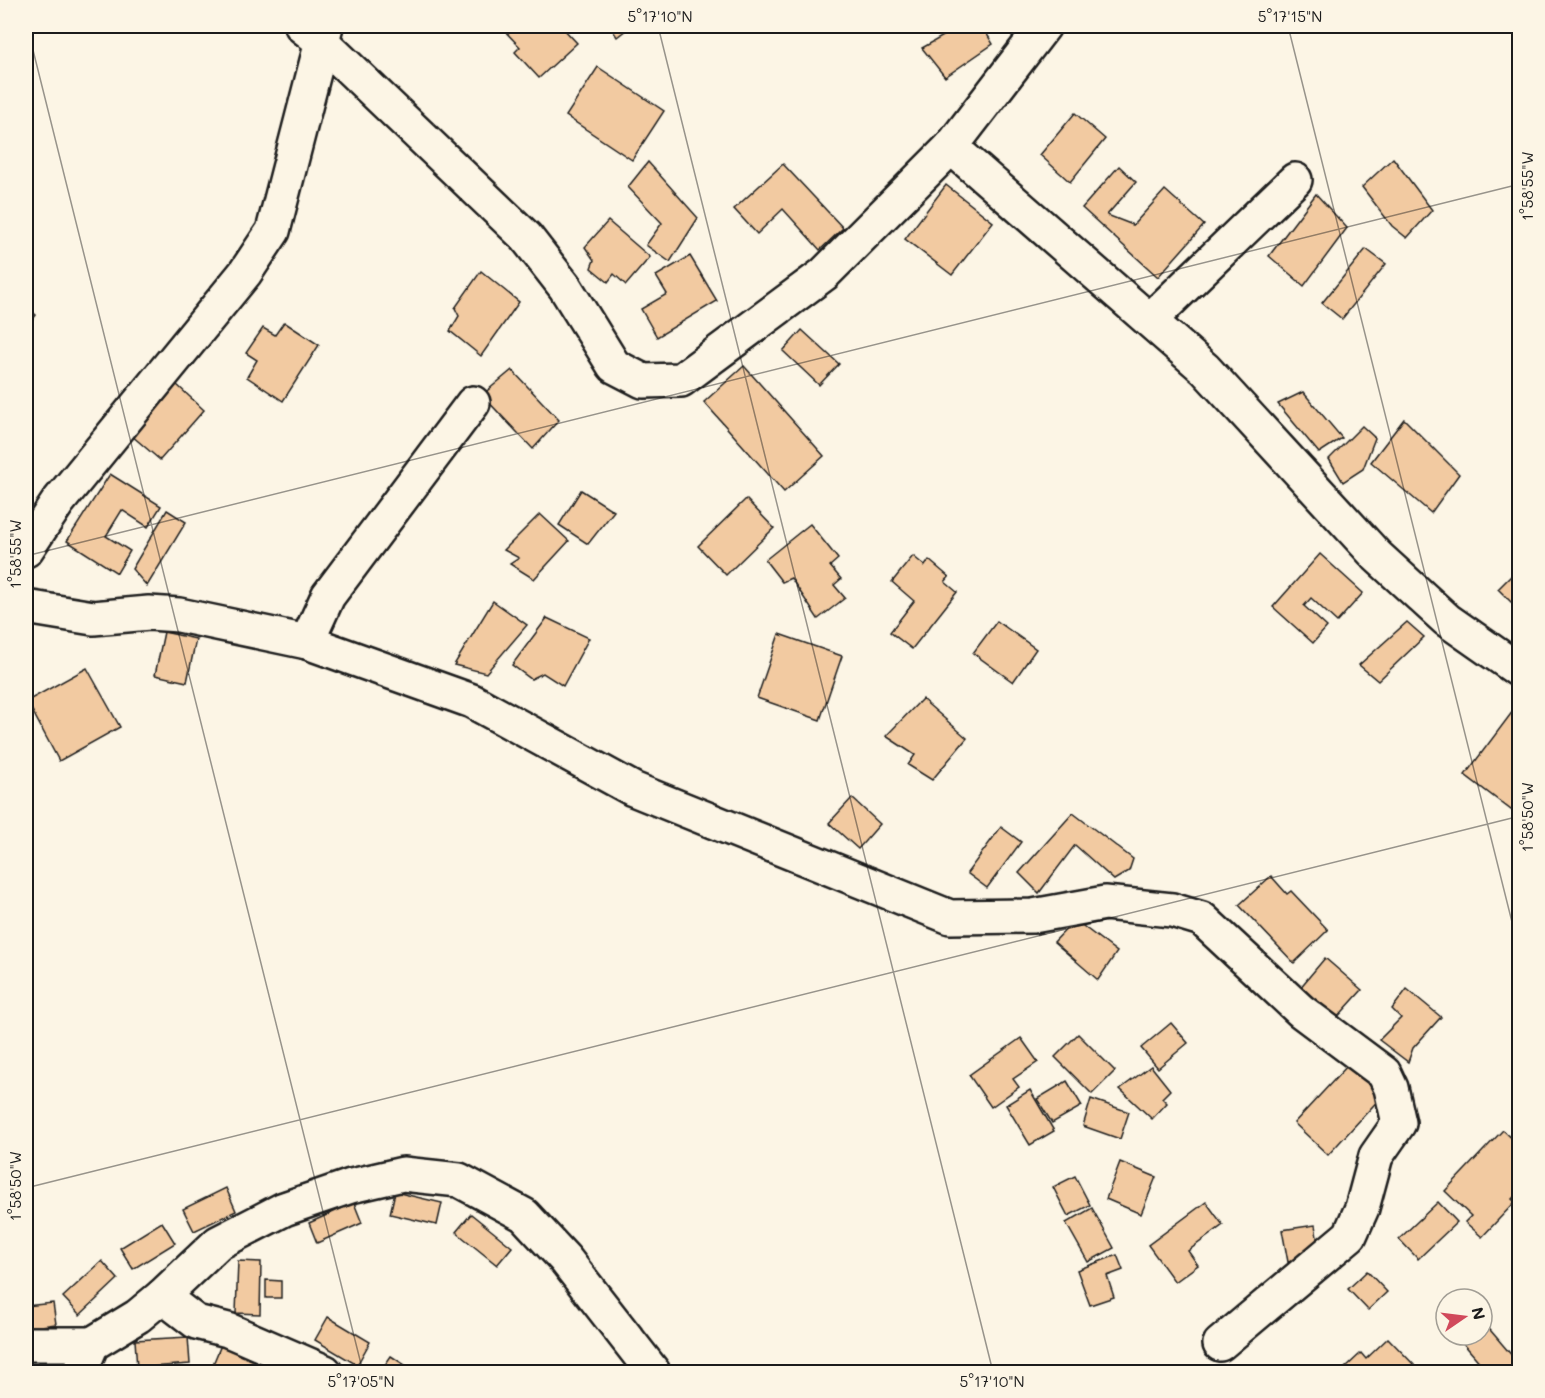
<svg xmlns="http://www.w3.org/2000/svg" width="1545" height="1398" font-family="Mali,sans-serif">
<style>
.building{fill:#f2caa1;stroke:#1c1c1c;stroke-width:1.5}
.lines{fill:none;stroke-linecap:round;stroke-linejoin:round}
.minor-casing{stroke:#1c1c1c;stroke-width:38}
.minor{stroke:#fcf5e5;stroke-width:33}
.ticks{fill:none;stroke:#1c1c1c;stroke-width:1.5;stroke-opacity:0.45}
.neatline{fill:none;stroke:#1c1c1c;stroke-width:2}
.ticks-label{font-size:15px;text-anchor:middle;fill:#1c1c1c}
</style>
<rect width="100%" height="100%" fill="#fcf5e5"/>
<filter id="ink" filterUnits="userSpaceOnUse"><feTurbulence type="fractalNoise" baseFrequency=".0167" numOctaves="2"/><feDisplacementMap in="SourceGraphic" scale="12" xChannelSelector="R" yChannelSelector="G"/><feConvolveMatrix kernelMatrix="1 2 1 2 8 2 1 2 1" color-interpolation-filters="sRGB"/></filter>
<g filter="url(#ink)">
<g class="building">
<polygon points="500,26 561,26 577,43 539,78 515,52 520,47"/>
<polygon points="610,26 631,26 617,37"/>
<polygon points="961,26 982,26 993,44 945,77 922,48"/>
<polygon points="598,67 664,111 632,160 566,116"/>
<polygon points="1075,113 1105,139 1070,182 1040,155"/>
<polygon points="1393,158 1432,210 1407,238 1392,226 1362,187"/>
<polygon points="648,162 698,218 670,262 646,245 662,223 628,187"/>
<polygon points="783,164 843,228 820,250 783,209 757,234 734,209"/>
<polygon points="1119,166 1136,182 1107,215 1133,225 1165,190 1204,225 1158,277 1082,208"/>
<polygon points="946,185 993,222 952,275 905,239"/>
<polygon points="1316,194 1347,228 1304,286 1269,256"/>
<polygon points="608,221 650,257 626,285 614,274 608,282 591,268 594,260 585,247"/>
<polygon points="1366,249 1386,264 1342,319 1322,303"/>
<polygon points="690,256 717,301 657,337 641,309 667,294 656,276"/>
<polygon points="481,271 519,302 481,356 450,331 459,316 455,308"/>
<polygon points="26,306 36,315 26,328"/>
<polygon points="284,322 319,345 283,401 247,377 257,360 246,353 263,328 275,335"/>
<polygon points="802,330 839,364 819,385 783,351"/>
<polygon points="744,366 824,456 784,492 704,402"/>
<polygon points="512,370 559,420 533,449 482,395"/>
<polygon points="176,384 204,410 160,460 131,435"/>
<polygon points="1303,392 1342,438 1319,453 1278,404"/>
<polygon points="1404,419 1459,474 1431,513 1371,462"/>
<polygon points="1362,426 1375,438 1363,469 1343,482 1329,459"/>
<polygon points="110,474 161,506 148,527 122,510 106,536 130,551 117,573 67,541"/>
<polygon points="581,490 614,511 588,544 559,525"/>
<polygon points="746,499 774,528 726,575 698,546"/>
<polygon points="167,510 186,522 147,586 132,569"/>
<polygon points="540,514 569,541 534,579 510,564 519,558 504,550"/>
<polygon points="810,524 838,559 830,566 841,579 834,585 845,598 818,619 791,578 782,582 765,560"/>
<polygon points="1320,554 1363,593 1337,622 1311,598 1304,606 1327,627 1313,643 1273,607"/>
<polygon points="913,556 925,566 929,560 949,577 945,582 957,592 912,649 890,632 914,601 892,582"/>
<polygon points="1520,567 1520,611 1498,589"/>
<polygon points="493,601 527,625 486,673 454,665"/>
<polygon points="547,618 589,638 563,686 543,673 531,679 512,665"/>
<polygon points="997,621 1036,649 1013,682 973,653"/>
<polygon points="1407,622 1424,637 1378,681 1359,665"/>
<polygon points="164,632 196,639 187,682 155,675"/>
<polygon points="779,634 842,656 820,720 757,698"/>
<polygon points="87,668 120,727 59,761 27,701"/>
<polygon points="922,699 967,738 932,780 908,765 915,755 886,736"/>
<polygon points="1513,711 1520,716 1519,816 1465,775"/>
<polygon points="852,798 880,824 858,849 829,823"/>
<polygon points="1073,813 1133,859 1129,871 1114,880 1075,845 1039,893 1019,873"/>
<polygon points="1001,827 1021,842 987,888 967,873"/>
<polygon points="1271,876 1287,894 1291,891 1328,930 1294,963 1239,905"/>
<polygon points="1075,920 1117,952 1098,980 1054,942"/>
<polygon points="1325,958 1362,990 1335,1020 1299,989"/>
<polygon points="1407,989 1441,1017 1413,1048 1408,1062 1379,1040 1401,1018 1392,1009"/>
<polygon points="1171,1023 1188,1043 1158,1068 1141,1048"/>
<polygon points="1078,1034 1115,1071 1092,1094 1055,1057"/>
<polygon points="1021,1038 1038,1062 1013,1079 1019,1087 991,1107 969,1075"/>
<polygon points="1349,1064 1383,1095 1328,1155 1294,1123"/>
<polygon points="1151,1066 1170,1090 1162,1098 1167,1103 1152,1119 1120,1089"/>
<polygon points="1067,1081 1082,1106 1052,1123 1037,1099"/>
<polygon points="1030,1090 1054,1131 1030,1145 1006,1105"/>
<polygon points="1091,1099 1129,1112 1120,1139 1083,1126"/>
<polygon points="1503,1130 1520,1146 1520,1191 1512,1199 1515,1202 1482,1237 1465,1222 1471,1216 1445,1191"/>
<polygon points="1120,1162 1156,1177 1141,1214 1106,1199"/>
<polygon points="1075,1176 1090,1205 1068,1216 1053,1187"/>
<polygon points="226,1188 236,1211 194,1231 183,1209"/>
<polygon points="395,1192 442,1203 437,1225 390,1214"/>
<polygon points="1206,1202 1223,1225 1188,1251 1198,1265 1175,1282 1148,1245"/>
<polygon points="1438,1202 1457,1222 1418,1259 1399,1239"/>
<polygon points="354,1203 362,1223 317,1243 309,1223"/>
<polygon points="1092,1208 1114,1248 1088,1262 1066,1223"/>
<polygon points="471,1214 512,1247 497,1265 456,1232"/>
<polygon points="162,1222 175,1243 133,1269 120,1248"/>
<polygon points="1315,1225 1320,1256 1288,1262 1282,1230"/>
<polygon points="1117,1255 1123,1270 1107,1276 1114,1297 1090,1305 1077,1270"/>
<polygon points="102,1261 118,1279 80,1315 63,1297"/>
<polygon points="238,1261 261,1262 260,1314 236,1313"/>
<polygon points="1367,1271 1387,1292 1368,1310 1348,1289"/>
<polygon points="266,1280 281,1281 281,1298 266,1298"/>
<polygon points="53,1303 56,1324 26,1328 26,1306"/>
<polygon points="328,1317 370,1342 357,1365 315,1340"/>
<polygon points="1485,1324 1520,1365 1520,1372 1488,1372 1463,1343 1472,1335 1482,1335 1482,1326"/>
<polygon points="188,1337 190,1364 137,1368 135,1340"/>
<polygon points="1388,1338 1420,1371 1418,1372 1349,1372 1345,1368 1361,1353 1366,1359"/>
<polygon points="221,1345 269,1364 265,1372 221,1372 211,1369"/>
<polygon points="391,1356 414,1371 416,1372 380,1372"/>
<polygon points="26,1365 37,1366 37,1372 26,1372"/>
</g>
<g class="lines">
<defs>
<g id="minor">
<polyline points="302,26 321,41 526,237 565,287 614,366 643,381 681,380 824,274 951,147 1205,369 1377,556 1447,620 1520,671"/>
<polyline points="951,147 1044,26"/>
<polyline points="1150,320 1295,180"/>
<polyline points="26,550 58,502 245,273 273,231 326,26"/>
<polyline points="26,607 93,618 149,613 179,615 307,642 472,701 633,789 950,917 1033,916 1105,903 1172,910 1202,919 1301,1011 1384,1073 1391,1088 1399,1123 1376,1156 1362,1208 1350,1235 1220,1344"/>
<polyline points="307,642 328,596 473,403"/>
<polyline points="162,1296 218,1243 284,1209 351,1186 403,1174 459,1180 524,1215 565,1259 653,1372"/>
<polyline points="26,1344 92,1344"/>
<polyline points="80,1372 92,1344 138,1316 162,1296 196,1322 228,1330 325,1372"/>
</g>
</defs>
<use href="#minor" class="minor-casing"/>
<use href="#minor" class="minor"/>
</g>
</g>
<path class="ticks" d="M27,26L363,1372M658,26L993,1372M1288,26L1520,954M26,556L1520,184M26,1188L1520,816"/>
<rect width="1545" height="1398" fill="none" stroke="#fcf5e5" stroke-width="66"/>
<g transform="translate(1464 1317) rotate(76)"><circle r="28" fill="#fcf5e5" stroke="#a29e95" stroke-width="1.5"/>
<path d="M0-4.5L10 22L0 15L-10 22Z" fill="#d1495b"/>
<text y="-9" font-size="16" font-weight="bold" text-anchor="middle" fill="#1c1c1c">N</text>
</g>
<rect x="33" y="33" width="1479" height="1332" class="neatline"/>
<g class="ticks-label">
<text x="660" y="22">5°17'10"N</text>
<text x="1290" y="22">5°17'15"N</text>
<text transform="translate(1528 186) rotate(-90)" y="5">1°58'55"W</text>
<text transform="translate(16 554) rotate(-90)" y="5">1°58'55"W</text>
<text transform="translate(1528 817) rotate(-90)" y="5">1°58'50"W</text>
<text transform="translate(16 1186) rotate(-90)" y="5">1°58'50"W</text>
<text x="361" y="1387">5°17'05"N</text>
<text x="992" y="1387">5°17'10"N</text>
</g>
</svg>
